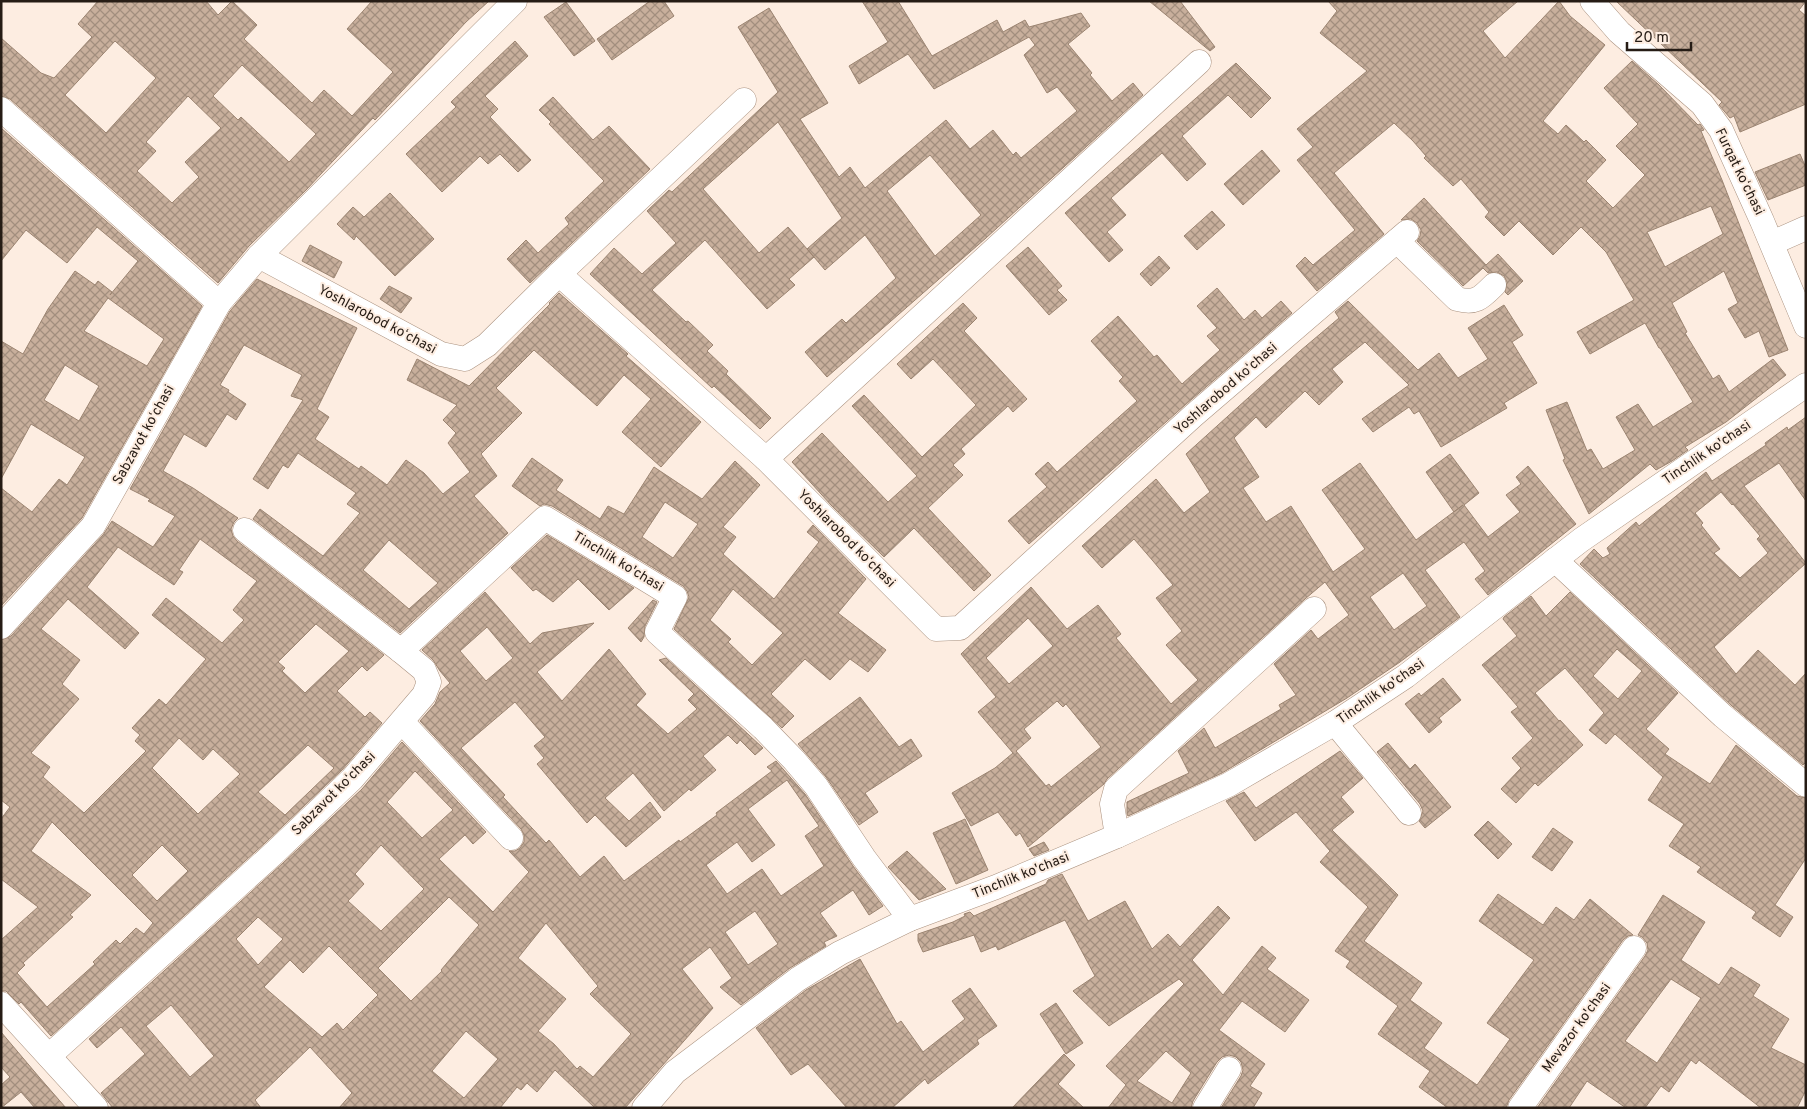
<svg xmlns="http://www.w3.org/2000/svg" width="1807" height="1109" font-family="Overpass,sans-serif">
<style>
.building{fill:url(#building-cross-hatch);stroke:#9b8471;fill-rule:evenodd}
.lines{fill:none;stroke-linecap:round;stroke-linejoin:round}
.minor-casing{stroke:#ab9381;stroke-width:25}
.minor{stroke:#fff;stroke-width:24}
.labels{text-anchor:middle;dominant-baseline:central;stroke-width:4;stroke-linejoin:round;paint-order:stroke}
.street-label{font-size:14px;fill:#261c15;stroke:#fdede1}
</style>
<defs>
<pattern id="building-cross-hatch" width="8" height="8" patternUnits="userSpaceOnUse" patternTransform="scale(1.25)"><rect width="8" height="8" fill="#c8af9c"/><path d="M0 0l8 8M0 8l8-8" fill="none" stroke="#a28e7e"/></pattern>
</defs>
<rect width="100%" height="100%" fill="#fdede1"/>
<g class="building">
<path d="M98,1H206L218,15L232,1L257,25L244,39L312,103L324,90L352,116L393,72L347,29L372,1H489L466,22L375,120L373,118L307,189L249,246L218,283L10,99L1,96V38L41,73L54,78L92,37L78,24ZM115,41L156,78L106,133L65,95ZM242,65L316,134L289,162L241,117L238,120L213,96ZM188,96L221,128L185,162L199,177L172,203L137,171L156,151L146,142Z"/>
<polygon points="650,1 664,1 674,16 612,60 597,39"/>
<path d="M862,1H898L932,56L997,20L1003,32L1025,20L1029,27L1081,13L1090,26L1068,44L1092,73L1090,75L1112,101L1133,83L1143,95L986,238L827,377L805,352L842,319L846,323L896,278L865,235L825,270L814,257L789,279L795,285L767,309L705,240L652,290L686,322L688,321L713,345L707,351L728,371L726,374L771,418L760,429L714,386L712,388L590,274L614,248L642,274L676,243L647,211L669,190L672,192L778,92L738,27L769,8L828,103L800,119L839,177L850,167L865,188L946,120L970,149L993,130L1013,155L1016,152L1021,158L1077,111L1057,87L1047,93L1024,55L1035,45L1029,37L934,89L908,54L859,84L849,66L888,42ZM778,122L842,218L807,249L814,257L788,227L759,253L703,189ZM930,155L981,215L935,256L887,191Z"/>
<polygon points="1149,1 1180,1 1215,47 1210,51"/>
<path d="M1328,1H1518L1483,31L1505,58L1559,1L1570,16L1605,45L1543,121L1558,134L1566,125L1584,142L1586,140L1606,160L1586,181L1613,208L1645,175L1616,146L1638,124L1604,88L1632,61L1659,85L1698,125L1700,124L1704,130L1701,131L1722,180L1788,350L1769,357L1759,331L1745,338L1728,309L1738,303L1724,271L1672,303L1687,332L1685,333L1713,379L1719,375L1729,392L1773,359L1786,375L1726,422L1685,447L1688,450L1672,461L1656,470L1650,464L1589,514L1563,460L1565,459L1546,410L1567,402L1587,451L1591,449L1603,469L1635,450L1616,417L1638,404L1653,427L1693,402L1660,348H1659L1645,323L1590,354L1577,332L1634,300L1606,252L1581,227L1553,255L1519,221L1504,236L1485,217L1489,212L1461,179L1453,186L1424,158L1426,156L1413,141L1394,123L1334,173L1384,234L1317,291L1296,266L1305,257L1313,265L1355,230L1297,160L1313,147L1297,129L1367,71L1320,33L1337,11ZM1711,206L1723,234L1665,267L1647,232Z"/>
<polygon points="1616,1 1806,1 1799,10 1806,16 1806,104 1740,132 1734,116 1730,118 1719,105 1722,102"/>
<polygon points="566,2 595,41 574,56 544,17"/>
<polygon points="515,41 528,56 485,96 498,109 490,117 531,160 518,172 500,154 488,164 480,156 442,192 406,154 456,107 451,102"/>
<polygon points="1236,63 1271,98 1251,118 1228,95 1182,136 1206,164 1187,181 1162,153 1111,198 1126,215 1107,232 1123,250 1109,262 1065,213"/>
<polygon points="553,97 593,140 609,126 650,169 530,283 507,259 526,240 538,253 569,224 565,218 604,181 549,124 551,122 539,110"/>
<path d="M1,128L202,306L82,518L1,606V599L3,598L1,582V488L32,512L59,479L67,485L85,457L31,424L1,479V341L23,354L48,309L75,271L95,285L98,281L112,292L110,295L138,261L97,227L67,263L26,230L1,261ZM108,298L164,339L147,366L84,331ZM65,365L99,386L79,421L44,400Z"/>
<polygon points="1262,150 1280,171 1243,205 1224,184"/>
<polygon points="1800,154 1806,168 1806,185 1768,200 1755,172"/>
<polygon points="390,193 434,239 395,276 356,236 354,240 337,224 353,207 364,217"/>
<polygon points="1424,198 1486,265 1498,254 1523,281 1508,295 1505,292 1507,282 1504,276 1497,272 1488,273 1483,268 1463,286 1417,241 1420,236 1421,230 1417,223 1411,219 1401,220"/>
<polygon points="1212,211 1225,225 1197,250 1184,236"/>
<polygon points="310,245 342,262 334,278 302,261"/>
<polygon points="1028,247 1062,286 1057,290 1067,300 1049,315 1006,266"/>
<polygon points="1159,256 1170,268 1151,286 1140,274"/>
<path d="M257,279L357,328L317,409L329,417L315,439L359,469L361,466L387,485L406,460L424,473L443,494L470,472L448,443L456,433L443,420L457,405L407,380L417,359L469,386L550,304L549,303L559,293L628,354L626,356L701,422L661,467L622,432L651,399L624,375L597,406L534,350L496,388L522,413L481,454L497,476L474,496L508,533L400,633L253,519L260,509L323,556L360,513L347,504L356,493L298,453L288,468L283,465L268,489L253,479L303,400L291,396L302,375L244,345L220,385L229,390L228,392L246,404L236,420L227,414L206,447L184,434L163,471L193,488L238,518L234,522L231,529L233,536L237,541L384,655L367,671L362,666L337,691L365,717L370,712L382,723L342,770L265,843L51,1036L21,1002L19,1004L6,991H1V940L38,907L1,879V819L10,807L1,800V640L11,636L103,535L112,521L153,547L175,516L148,501L150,499L130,489L230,311ZM200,539L257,581L233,610L244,620L222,643L166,598L152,615L206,659L166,705L159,699L132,728L140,735L135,741L146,751L84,813L43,777L50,767L31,753L79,699L62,684L80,660L41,629L68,599L125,649L139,633L87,587L118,547L174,585L183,572L179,570ZM389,540L438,583L409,609L363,570ZM316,624L349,651L305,693L282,671L285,668L278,662ZM179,738L203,760L213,749L240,774L198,814L152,768ZM308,745L334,768L285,815L258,792ZM52,822L153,923L144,934L136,928L120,944L116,940L93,962L95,964L47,1007L17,973L25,965L23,963L73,917L70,915L91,895L31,851ZM162,845L188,871L157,901L132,875Z"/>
<polygon points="389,286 412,298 401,313 380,299"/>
<polygon points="1217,288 1244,320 1255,310 1262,318 1281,301 1292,313 1185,405 1029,544 1008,521 1047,487 1035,474 1048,462 1057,472 1137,401 1119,381 1123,377 1091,341 1118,316 1154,357 1157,355 1182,384 1220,350 1207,336 1217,328 1197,306"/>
<path d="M1348,301L1418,370L1439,353L1458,378L1488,359L1468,328L1504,305L1523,335L1512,342L1537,383L1504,403L1507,408L1441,447L1419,411L1414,414L1409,407L1373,432L1362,419L1409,385L1365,342L1332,369L1343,382L1319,405L1305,391L1266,428L1256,417L1234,438L1259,477L1243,488L1266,522L1291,506L1333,572L1365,549L1322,490L1360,463L1416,540L1463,505L1454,512L1426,472L1450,454L1479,493L1464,505L1488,537L1520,512L1506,495L1521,484L1516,477L1528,466L1576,524L1488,595L1475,579L1485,571L1464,542L1425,570L1460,617L1400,662L1347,698L1222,773L1128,816L1127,814V802L1189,773L1178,751L1204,728L1215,748L1281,709L1279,705L1296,695L1274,664L1311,630L1318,639L1349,615L1325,582L1305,599L1107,779L1104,784L1028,847L1020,833L1016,836L998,812L971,826L952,793L995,768L1013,753L978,712L996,697L961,654L1031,587L1067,629L1098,605L1121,634L1116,638L1171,704L1198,680L1166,645L1182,631L1156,598L1173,585L1153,561L1134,539L1102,568L1082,546L1156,479L1184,513L1210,492L1186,454L1300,351L1339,318L1335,312ZM1403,573L1427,606L1394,630L1370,597ZM1028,618L1053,646L1009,684L986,658ZM1057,701L1063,707L1066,704L1101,747L1051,787L1049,784L1046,786L1016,751L1031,738L1024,729Z"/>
<polygon points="963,303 977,318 964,331 1027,399 1013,412 1008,406 961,449 965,454 953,465 963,475 928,508 991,575 974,591 914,528 884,557 831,505 792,462 822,433 888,502 917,476 852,406 864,395 922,457 976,405 933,359 911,379 897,364"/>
<path d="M1806,417V501L1779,463L1744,486L1806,563L1714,647L1736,674L1758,650L1795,685L1806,673V762L1803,765L1732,706L1580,564L1594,549L1603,558L1610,554L1607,548L1636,522L1639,526L1706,472L1712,481L1766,445L1765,443L1787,427L1788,430ZM1721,492L1732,505L1733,504L1760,536L1757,539L1768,553L1740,578L1714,553L1720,549L1701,525L1703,523L1695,513Z"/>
<path d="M532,458L563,480L556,490L600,519L608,506L624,514L654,467L702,499L735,461L760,485L723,527L736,537L723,554L774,599L819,542L807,532L813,525L866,579L838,613L886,650L868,672L850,659L830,680L805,659L771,694L794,716L782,728L674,629L689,597L687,591L683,586L552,506L544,504L540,506L512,486ZM665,502L698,524L673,558L642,537ZM733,589L783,633L752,665L728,642L731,639L710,620Z"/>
<polygon points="547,535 634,588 609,610 578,579 553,602 536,589 533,591 511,568"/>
<path d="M485,592L530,644L542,633L594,623L537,672L562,701L609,649L646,694L636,705L668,734L697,709L688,700L694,694L659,660L666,658L763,748L755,755L740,740L737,744L728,735L703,756L716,770L691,791L689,789L664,811L633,773L605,798L629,821L650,802L661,817L626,847L595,815L587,823L537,764L544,758L534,746L545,737L515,702L461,748L505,795L503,797L546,843L549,840L580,877L604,856L624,881L679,840L680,842L717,815L716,813L772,771L767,767L776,761L805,794L853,866L883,906L869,915L853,890L820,913L837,936L824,942L826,946L790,968L741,1005L720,987L732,978L710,947L682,969L713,1008L625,1108H595L555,1070L537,1092L527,1083L521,1090L517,1087L500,1108H339L352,1093L310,1047L255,1100L261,1108H113L101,1093L145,1054L121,1027L97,1048L89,1039L283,863L362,789L402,742L486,832L473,844L465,835L439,859L493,912L529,872L509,851H515L520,848L524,842V835L521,829L420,721L435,704L440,692L450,683L440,671L433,660L422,650ZM487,627L513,658L486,681L460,651ZM415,771L453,810L422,838L387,802ZM787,780L819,826L805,836L824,866L781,896L762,869L727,894L706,865L737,842L752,862L775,845L748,809ZM381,845L424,889L381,931L348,901L364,884L355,874ZM449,897L479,925L441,970L442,971L411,1001L378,968ZM755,911L778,944L748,965L725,932ZM258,917L283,939L258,965L236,939ZM546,923L598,986L590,994L631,1034L593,1077L580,1066L577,1069L554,1044L538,1031L566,999L518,958ZM329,946L378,995L343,1030L337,1023L322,1037L264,987L290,960L303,973ZM171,1005L214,1056L190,1077L146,1026ZM466,1031L498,1059L464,1098L432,1071Z"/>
<path d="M1570,592L1678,693L1646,729L1669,749L1665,754L1710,784L1736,745L1797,796L1806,798V858L1775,905L1793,917L1780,937L1752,918L1756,912L1697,872L1701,867L1669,846L1684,824L1648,800L1663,777L1615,734L1606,744L1589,730L1604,713L1565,668L1535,693L1559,721L1560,720L1583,745L1538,786L1535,783L1516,803L1501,789L1521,768L1512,758L1533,738L1511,712L1518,707L1482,665L1517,636L1503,619L1504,617L1531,596L1546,616ZM1617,649L1642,671L1618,699L1593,676Z"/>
<polygon points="653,600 657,602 645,626 644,637 641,642 628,628"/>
<polygon points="1443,678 1461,700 1439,718 1442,722 1429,733 1405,704 1419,693 1421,696"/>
<polygon points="860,697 899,747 911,739 922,756 865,793 878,812 859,825 826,777 798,744"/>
<polygon points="1388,743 1410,769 1415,764 1451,807 1425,828 1419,821 1423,811 1420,804 1377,752"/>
<polygon points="1340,751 1363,778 1341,797 1354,812 1332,830 1398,895 1364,941 1422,983 1410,1000 1442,1023 1424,1048 1477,1085 1510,1039 1487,1023 1534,960 1479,921 1498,894 1543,925 1556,907 1574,920 1590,899 1633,935 1628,936 1623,940 1509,1100 1506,1108 1448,1108 1419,1087 1430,1071 1378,1034 1398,1006 1346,967 1350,961 1335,951 1368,907 1320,862 1330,851 1296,812 1255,841 1226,801 1244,792 1256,808"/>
<polygon points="965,819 988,870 956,884 933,833"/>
<polygon points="1488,821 1512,844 1498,859 1474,835"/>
<polygon points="1553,828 1573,842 1552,871 1532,857"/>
<polygon points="1044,842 1049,850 1034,856 1029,849"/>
<polygon points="907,851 946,889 919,900 888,867"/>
<path d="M1062,874L1088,921L1125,901L1152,949L1168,934L1180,947L1218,906L1230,918L1192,960L1223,995L1262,946L1276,958L1267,969L1309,1000L1285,1032L1242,1001L1219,1030L1265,1064L1250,1086L1262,1093L1253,1108H1221L1241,1076L1243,1070L1241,1062L1236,1057L1229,1055L1222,1057L1217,1062L1193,1101L1191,1108H1108L1126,1085L1106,1066L1184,984L1179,979L1109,1026L1073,991L1095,976L1065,920L998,950L996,946L981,952L974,935L923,952L918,941V934L953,922L965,916L964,914L970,912L974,916L1046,884L1048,880ZM1166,1051L1191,1073L1172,1103L1137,1081Z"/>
<path d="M1663,895L1705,922L1681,960L1719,985L1731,967L1760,985L1753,996L1789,1019L1771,1048L1806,1065V1090L1797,1108H1761L1699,1060L1696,1064L1691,1060L1669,1092L1661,1086L1645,1108H1626L1587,1081L1569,1108H1537L1645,956L1648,950L1647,943L1642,937L1638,935ZM1671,979L1701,998L1657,1063L1625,1041Z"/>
<polygon points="860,959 897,1024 901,1021 923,1052 965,1019 952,1001 970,988 997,1026 977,1040 979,1044 928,1084 925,1079 892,1108 847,1108 808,1064 791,1075 756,1028 806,990"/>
<polygon points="1056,1003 1083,1043 1066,1054 1040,1014"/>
<polygon points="1,1032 39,1077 66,1108 35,1108 21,1092 1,1108 1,1085 10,1077 1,1067"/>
<polygon points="1064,1054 1075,1065 1058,1084 1084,1108 1012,1108"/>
</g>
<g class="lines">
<defs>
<g id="minor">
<polyline points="1592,1 1619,32 1702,104 1721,130 1762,221 1806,326"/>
<polyline points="1,109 219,303 259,256 515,1"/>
<path d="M1397,241L1457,299C1476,304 1481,298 1494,285"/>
<polyline points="1772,243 1806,228"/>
<polyline points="259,256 441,354 465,359 487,345 559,274 766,459 936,629 960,628 1194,415 1407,232"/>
<polyline points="559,274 744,100"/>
<polyline points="766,459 1199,62"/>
<polyline points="1555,560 1723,716 1806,785"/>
<polyline points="1,627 93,526 219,303"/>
<polyline points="401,651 545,518 675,597 657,632 763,728 794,760 816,786 864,858 910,919"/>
<polyline points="402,722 511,838"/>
<polyline points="1335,723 1409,813"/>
<polyline points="1117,836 1112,804 1116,789 1314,609"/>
<polyline points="1,1004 96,1108"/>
<polyline points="49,1056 274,853 352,779 424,695 429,682 424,670 401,651 245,530"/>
<polyline points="644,1108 675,1072 798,979 840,953 910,919 996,887 1117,836 1228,785 1335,723 1406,676 1581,540 1806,385"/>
<polyline points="1205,1108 1229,1069"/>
<polyline points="1520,1108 1634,948"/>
</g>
</defs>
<use href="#minor" class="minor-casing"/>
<use href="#minor" class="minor"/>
</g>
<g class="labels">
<g class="street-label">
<text transform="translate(1739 172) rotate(64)">Furqat koʻchasi</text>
<text transform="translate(377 320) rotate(28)">Yoshlarobod koʻchasi</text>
<text transform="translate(1226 389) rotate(-41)">Yoshlarobod koʻchasi</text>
<text transform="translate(144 435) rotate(-61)">Sabzavot koʻchasi</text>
<text transform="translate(1707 453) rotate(-34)">Tinchlik ko'chasi</text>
<text transform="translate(846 539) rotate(45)">Yoshlarobod koʻchasi</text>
<text transform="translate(618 562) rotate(31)">Tinchlik ko'chasi</text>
<text transform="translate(1381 692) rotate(-35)">Tinchlik ko'chasi</text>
<text transform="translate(334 794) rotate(-45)">Sabzavot koʻchasi</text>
<text transform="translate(1021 876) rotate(-22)">Tinchlik ko'chasi</text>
<text transform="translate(1577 1028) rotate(-54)">Mevazor ko'chasi</text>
</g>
</g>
<rect width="1807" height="1109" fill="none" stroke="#261c15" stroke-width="5"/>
<path d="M1627 42v8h64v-8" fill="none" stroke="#261c15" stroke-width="2.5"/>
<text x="1634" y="42" font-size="15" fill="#261c15" stroke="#fdede1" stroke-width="4" paint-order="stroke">20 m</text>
</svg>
